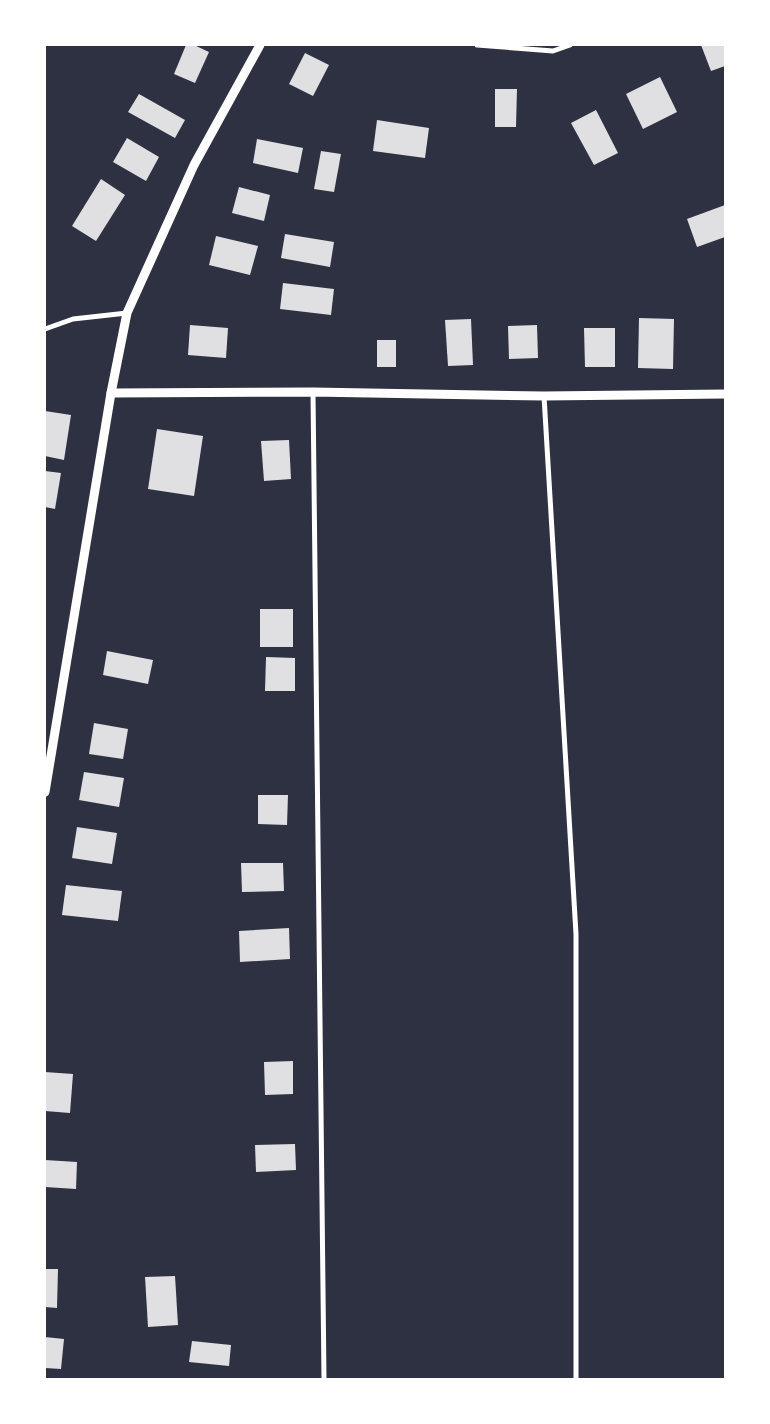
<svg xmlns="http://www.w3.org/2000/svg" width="770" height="1424" font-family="Barlow,sans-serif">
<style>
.building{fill:#e0e0e3}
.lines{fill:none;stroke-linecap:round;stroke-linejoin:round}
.minor{stroke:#fff;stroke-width:5}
.tertiary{stroke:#fff;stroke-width:9}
</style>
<rect width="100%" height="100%" fill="#2d3142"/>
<g class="building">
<polygon points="186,45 194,45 209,52 195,83 174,74"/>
<polygon points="701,45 725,45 725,66 711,71"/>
<polygon points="305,53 329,65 313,96 289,84"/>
<polygon points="660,77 677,112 643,129 626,94"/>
<polygon points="495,89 517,89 516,127 495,127"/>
<polygon points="139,94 185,120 175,138 128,112"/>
<polygon points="596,110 618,153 594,165 571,123"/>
<polygon points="377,120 429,128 425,158 373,151"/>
<polygon points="127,138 159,157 146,181 113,162"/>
<polygon points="257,139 303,148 298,173 253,163"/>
<polygon points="321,151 341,154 334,192 314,189"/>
<polygon points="101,179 125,195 96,241 72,226"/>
<polygon points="239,187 270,195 264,221 232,213"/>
<polygon points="725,205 725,237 697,247 687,219"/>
<polygon points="285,234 334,242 330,267 281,258"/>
<polygon points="216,236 258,246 250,275 209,265"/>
<polygon points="283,283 334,289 331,315 280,309"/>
<polygon points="639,318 674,319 673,369 638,368"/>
<polygon points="471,319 473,365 448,366 445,320"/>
<polygon points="190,325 228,328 226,358 188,355"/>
<polygon points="537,325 538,358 509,359 508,326"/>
<polygon points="584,328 615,328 615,367 585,367"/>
<rect x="377" y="340" width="19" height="27"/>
<polygon points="45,411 71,415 64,460 45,456"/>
<polygon points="157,429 203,436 194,496 148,489"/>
<polygon points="289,440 291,479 264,481 261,441"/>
<polygon points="45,471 61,473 55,509 45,507"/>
<rect x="260" y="609" width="33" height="38"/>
<polygon points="107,651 153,660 148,684 103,675"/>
<polygon points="266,657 295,658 295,691 265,691"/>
<polygon points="94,723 128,729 123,759 89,754"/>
<polygon points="84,772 124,778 119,807 79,800"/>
<polygon points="258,795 288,795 287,825 258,824"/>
<polygon points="77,827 117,833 112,864 72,858"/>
<polygon points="241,863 283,863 284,891 242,892"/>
<polygon points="66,885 122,891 118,921 62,915"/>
<polygon points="289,928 290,959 240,962 239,931"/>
<polygon points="293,1061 293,1094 265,1095 264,1062"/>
<polygon points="45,1072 73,1074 70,1113 45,1111"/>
<polygon points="295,1144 296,1170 256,1172 255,1145"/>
<polygon points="45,1160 77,1162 76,1189 45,1187"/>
<polygon points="45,1269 58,1269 57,1308 45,1307"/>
<polygon points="175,1276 178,1325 148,1327 145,1277"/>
<polygon points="45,1337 64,1339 61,1369 45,1368"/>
<polygon points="192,1341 231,1345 229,1366 189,1362"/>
</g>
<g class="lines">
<g class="minor">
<polyline points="477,45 553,51 570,45"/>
<polyline points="45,329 73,319 127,313"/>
<polyline points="313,392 324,1379"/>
<polyline points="544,396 576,934 576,1379"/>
</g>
<g class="tertiary">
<polyline points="111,393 313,392 544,396 725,394"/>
<polyline points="45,792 111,393 127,313 194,165 260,45"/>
</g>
</g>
<rect width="770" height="1424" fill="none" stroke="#ffffff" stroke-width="92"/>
</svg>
